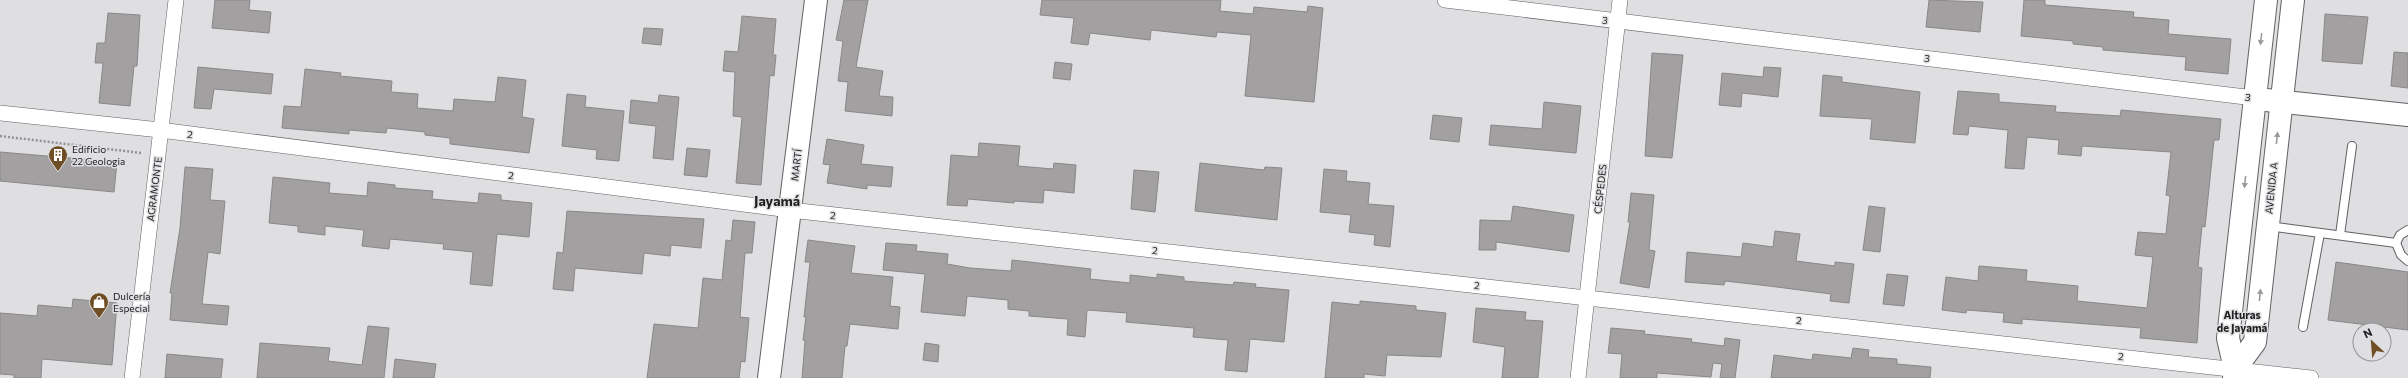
<svg xmlns="http://www.w3.org/2000/svg" width="2408" height="378" font-family="Commissioner,sans-serif">
<style>
.building{fill:#a3a0a2;stroke:#898788}
.lines{fill:none;stroke-linecap:round;stroke-linejoin:round}
.lane-casing{stroke:#636164;stroke-width:10}
.street-casing{stroke:#636164;stroke-width:16}
.secondary-casing{stroke:#636164;stroke-width:24}
.path{stroke:#929194;stroke-width:2.5;stroke-dasharray:2 2;stroke-linecap:butt}
.lane{stroke:#fff;stroke-width:8}
.street{stroke:#fff;stroke-width:15}
.secondary{stroke:#fff;stroke-width:22}
.oneway{fill:#9c9b9c}
.labels{text-anchor:middle;dominant-baseline:central;stroke-width:3;stroke-linejoin:round;paint-order:stroke}
.street-label{font-size:10px;fill:#222122;stroke:#dfdee1}
.poi-label{font-size:10px;fill:#222122;stroke:#dfdee1;text-anchor:start}
.neighbourhood-label{font-size:11px;font-weight:bold;fill:#222122;stroke:#dfdee1}
.district-label{font-size:14px;font-weight:bold;fill:#222122;stroke:#dfdee1}
</style>
<rect width="100%" height="100%" fill="#dfdee1"/>
<g class="building">
<polygon points="215,0 250,0 249,10 271,12 269,33 212,28"/>
<polygon points="844,0 868,0 856,67 883,71 879,96 893,97 892,116 845,111 848,82 838,81 843,41 836,40"/>
<polygon points="1042,0 1221,0 1220,11 1253,14 1254,7 1307,12 1308,6 1323,8 1314,102 1245,96 1251,35 1217,32 1216,37 1151,30 1150,40 1090,33 1088,45 1071,43 1074,18 1040,15"/>
<polygon points="1929,0 1983,2 1980,32 1926,27"/>
<polygon points="2024,0 2045,0 2045,5 2134,12 2133,17 2169,20 2168,34 2231,39 2228,74 2185,70 2186,57 2103,50 2103,47 2073,44 2073,41 2021,36"/>
<polygon points="108,13 140,15 137,66 134,66 130,106 99,103 103,63 95,63 97,43 105,43"/>
<polygon points="2325,14 2368,17 2362,64 2322,61"/>
<polygon points="742,16 776,19 773,55 776,55 774,76 770,75 761,185 736,183 742,117 733,116 735,72 723,71 725,51 738,52"/>
<polygon points="644,28 663,29 661,45 642,43"/>
<polygon points="2394,52 2408,53 2408,88 2391,86"/>
<polygon points="1652,53 1683,55 1672,158 1645,156"/>
<polygon points="1055,62 1072,64 1070,80 1053,78"/>
<polygon points="198,67 273,74 271,94 214,89 211,109 194,108"/>
<polygon points="1764,67 1781,68 1778,97 1742,93 1741,107 1719,105 1722,73 1763,77"/>
<polygon points="305,69 341,73 340,76 392,81 391,92 418,94 417,108 453,111 454,99 495,102 498,77 526,80 522,117 534,119 529,153 450,144 450,138 425,135 425,132 387,128 386,133 349,130 349,134 282,128 284,106 301,107"/>
<polygon points="1823,75 1842,77 1842,82 1920,92 1915,143 1870,139 1872,119 1820,116"/>
<polygon points="1958,91 1999,94 1999,102 2056,106 2055,112 2120,116 2121,110 2221,119 2219,140 2214,140 2205,227 2202,226 2198,267 2202,268 2197,343 2140,338 2141,328 2022,319 2022,324 2003,322 2004,313 1967,310 1966,313 1942,310 1946,277 1978,281 1979,266 2027,270 2026,281 2078,286 2077,301 2147,308 2153,257 2135,255 2138,232 2166,234 2170,196 2166,195 2171,152 2082,146 2081,156 2058,154 2059,140 2027,137 2024,169 2005,168 2008,130 1969,126 1968,135 1953,134"/>
<polygon points="567,94 586,96 585,107 624,111 619,161 596,159 597,150 562,146"/>
<polygon points="659,95 679,97 673,160 653,158 656,126 629,123 631,100 658,103"/>
<polygon points="1544,102 1581,106 1576,153 1489,145 1491,125 1542,129"/>
<polygon points="1433,115 1462,118 1459,142 1430,139"/>
<polygon points="827,139 864,145 861,164 893,167 891,187 867,185 867,189 827,183 830,165 823,164"/>
<polygon points="979,143 1020,146 1018,166 1053,169 1054,163 1076,165 1074,193 1044,190 1043,203 1014,201 1014,203 968,199 967,206 947,205 951,155 978,157"/>
<polygon points="687,148 710,150 707,177 684,175"/>
<polygon points="0,152 117,162 114,192 0,181"/>
<polygon points="1200,163 1264,170 1265,167 1282,168 1277,220 1195,211"/>
<polygon points="185,167 213,169 210,200 225,201 220,254 208,252 202,304 229,306 227,325 170,320 172,293 170,293 180,228"/>
<polygon points="1324,169 1347,171 1346,181 1370,183 1368,204 1394,206 1390,247 1374,245 1375,235 1349,232 1351,215 1320,212"/>
<polygon points="1134,170 1159,172 1155,212 1131,209"/>
<polygon points="273,177 330,183 329,193 367,196 368,182 395,185 395,188 433,191 432,199 478,203 479,193 501,195 501,200 532,203 529,237 497,234 492,286 470,284 473,252 443,249 444,244 390,239 389,249 362,246 364,230 325,226 325,235 298,232 298,226 269,223"/>
<polygon points="1631,193 1654,195 1649,250 1655,251 1649,288 1620,283 1630,222 1628,222"/>
<polygon points="1513,206 1574,215 1569,252 1496,242 1496,250 1479,250 1480,220 1511,221"/>
<polygon points="1869,206 1885,208 1880,252 1863,250"/>
<polygon points="567,211 704,219 701,248 671,245 670,256 644,253 642,274 575,268 573,291 553,289 557,252 563,253"/>
<polygon points="733,220 755,222 752,253 745,253 740,317 749,318 745,362 741,361 739,378 647,378 654,324 698,328 703,278 722,280 726,240 731,241"/>
<polygon points="1775,231 1800,234 1796,261 1835,266 1835,262 1854,264 1849,303 1830,301 1831,294 1769,286 1725,281 1724,285 1685,282 1687,252 1741,257 1743,243 1773,247"/>
<polygon points="808,240 855,246 851,273 893,277 890,306 900,307 898,329 850,324 847,346 845,346 842,378 802,378 805,341 803,340 806,317 804,317 810,262 805,262"/>
<polygon points="886,243 917,245 916,251 948,254 947,264 970,268 1011,271 1012,260 1091,269 1090,279 1130,283 1130,275 1157,278 1157,274 1184,277 1184,281 1233,285 1234,282 1256,284 1255,287 1289,290 1284,342 1250,339 1247,372 1225,370 1228,340 1193,337 1194,328 1126,322 1127,313 1087,310 1085,337 1067,335 1068,319 1029,316 1029,311 1008,309 1008,300 967,296 965,316 921,312 925,274 883,270"/>
<polygon points="2336,262 2408,272 2408,330 2328,320"/>
<polygon points="1887,274 1908,276 1904,306 1883,304"/>
<polygon points="73,299 117,303 112,365 42,359 41,378 14,378 14,375 0,374 0,313 37,316 38,305 72,308"/>
<polygon points="1360,301 1416,306 1416,310 1446,313 1441,357 1387,355 1385,376 1364,374 1364,378 1325,378 1332,302 1360,305"/>
<polygon points="1476,308 1526,312 1525,320 1543,321 1538,378 1502,378 1505,347 1473,342"/>
<polygon points="368,326 389,328 384,378 257,378 260,343 330,348 328,361 362,365"/>
<polygon points="1611,328 1645,331 1644,334 1692,339 1691,342 1724,346 1725,338 1740,340 1735,378 1720,378 1722,364 1713,363 1711,377 1657,373 1657,378 1620,378 1622,354 1608,353"/>
<polygon points="925,343 939,345 938,362 923,360"/>
<polygon points="1853,348 1869,350 1868,357 1897,359 1897,364 1931,367 1930,378 1771,378 1774,355 1812,360 1813,354 1851,358"/>
<polygon points="167,354 223,359 221,378 165,378"/>
<polygon points="395,359 436,364 434,378 393,378"/>
</g>
<g class="lines">
<defs>
<g id="lane">
<polyline points="2268,226 2396,243"/>
<polyline points="2340,235 2352,146"/>
<polyline points="2396,243 2401,255 2408,261"/>
<polyline points="2396,243 2400,235 2408,230"/>
<polyline points="2303,327 2320,233"/>
</g>
<g id="street">
<polyline points="1445,0 2254,98"/>
<polyline points="0,113 160,130 790,210 2311,378"/>
<polyline points="132,378 176,0"/>
<polyline points="1578,378 1620,0"/>
</g>
<g id="secondary">
<polyline points="2266,100 2408,115"/>
<polyline points="2235,369 2255,342 2293,0"/>
<polyline points="769,378 816,0"/>
<polyline points="2234,378 2235,369 2228,338 2266,0"/>
</g>
</defs>
<use href="#lane" class="lane-casing"/>
<use href="#street" class="street-casing"/>
<use href="#secondary" class="secondary-casing"/>
<polyline class="path" points="0,136 141,153"/>
<use href="#lane" class="lane"/>
<use href="#street" class="street"/>
<use href="#secondary" class="secondary"/>
</g>
<defs><path id="oneway-solid" d="M-6-.8H1V-3.2L6.5 0L1 3.2V.8H-6Z"/></defs>
<g class="oneway">
<use href="#oneway-solid" transform="translate(2261 39) rotate(97)"/>
<use href="#oneway-solid" transform="translate(2277 138) rotate(-84)"/>
<use href="#oneway-solid" transform="translate(2245 182) rotate(96)"/>
<use href="#oneway-solid" transform="translate(2260 295) rotate(-84)"/>
</g>
<defs>
<symbol id="building-pin" viewBox="-11 -11 22 30"><path d="M0 17L-7.5 6A9.5 9.5 0 1 1 7.5 6Z" fill="#6f4e25" stroke="#dfdee1"/><path d="M-4-6H4V6H1V3H-1V6H-4ZM-2.5-4.3h1.7v1.8h-1.7ZM.8-4.3h1.7v1.8H.8ZM-2.5-1h1.7V.8h-1.7ZM.8-1h1.7V.8H.8Z" fill="#fff"/></symbol>
<symbol id="shop-pin" viewBox="-11 -11 22 30"><path d="M0 17L-7.5 6A9.5 9.5 0 1 1 7.5 6Z" fill="#6f4e25" stroke="#dfdee1"/><path d="M-5-2.5h2.3a2.7 3.5 0 0 1 5.4 0H5L5.5 6h-11ZM-1.5-2.5h3a1.5 2.3 0 0 0-3 0Z" fill="#fff"/></symbol>
</defs>
<g fill-rule="evenodd">
<use href="#building-pin" x="47" y="144" width="22" height="30"/>
<use href="#shop-pin" x="88" y="291" width="22" height="30"/>
</g>
<g class="labels">
<g class="street-label">
<text transform="translate(1605 20) rotate(7)">3</text>
<text transform="translate(1927 58) rotate(7)">3</text>
<text transform="translate(2248 97) rotate(8)">3</text>
<text transform="translate(190 134) rotate(7)">2</text>
<text transform="translate(796 165) rotate(-83)">MARTÍ</text>
<text transform="translate(511 175) rotate(7)">2</text>
<text transform="translate(2271 188) rotate(-84)">AVENIDA A</text>
<text transform="translate(154 189) rotate(-83)">AGRAMONTE</text>
<text transform="translate(1600 189) rotate(-84)">CÉSPEDES</text>
<text transform="translate(833 215) rotate(6)">2</text>
<text transform="translate(1155 250) rotate(6)">2</text>
<text transform="translate(1477 285) rotate(6)">2</text>
<text transform="translate(1799 320) rotate(6)">2</text>
<text transform="translate(2121 356) rotate(6)">2</text>
</g>
<g class="poi-label">
<text x="72" y="149">Edificio<tspan x="72" dy="12">22 Geologia</tspan></text>
<text x="113" y="296">Dulcería<tspan x="113" dy="12">Especial</tspan></text>
</g>
<g class="neighbourhood-label">
<text x="2242" y="314">Alturas<tspan x="2242" dy="13">de Jayamá</tspan></text>
</g>
<g class="district-label">
<text x="777" y="200">Jayamá</text>
</g>
</g>
<g transform="translate(2372 342) rotate(334)"><circle r="19" fill="#dfdee1" stroke="#939295"/>
<path d="M0-3L7 15L0 10L-7 15Z" fill="#6f4e25"/>
<text y="-6" font-size="11" font-weight="bold" text-anchor="middle" fill="#222122">N</text>
</g>
</svg>
